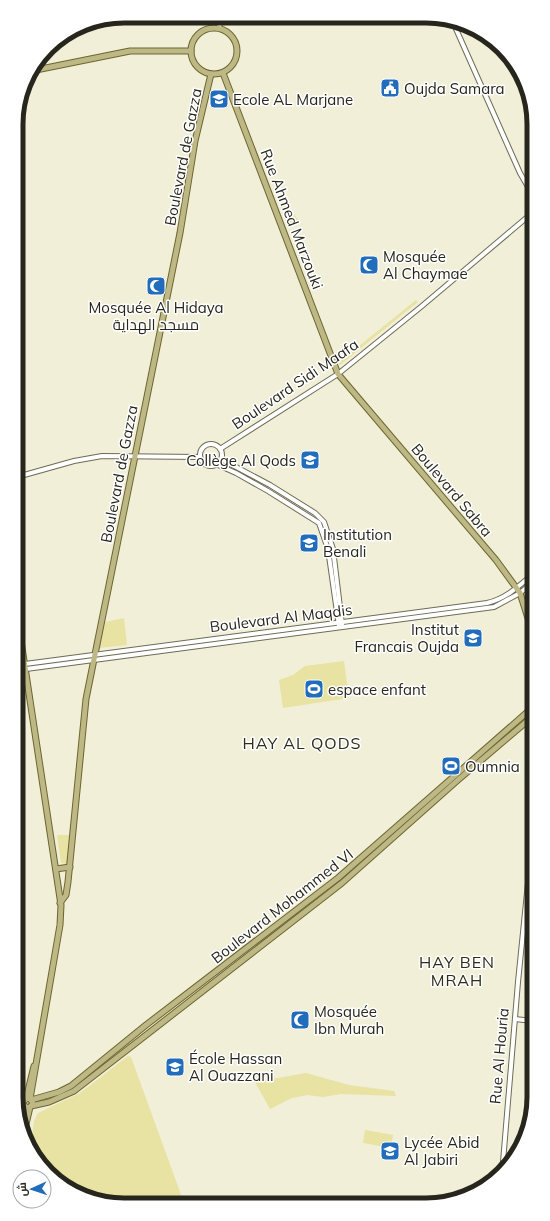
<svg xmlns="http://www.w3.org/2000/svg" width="550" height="1221" font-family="Mulish,Cairo,sans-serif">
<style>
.green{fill:#e8e2a3}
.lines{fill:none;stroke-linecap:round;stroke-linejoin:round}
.minor-casing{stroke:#6d6b56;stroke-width:6}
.major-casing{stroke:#6c662d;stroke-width:7}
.minor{stroke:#fff;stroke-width:4}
.major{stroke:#bdb886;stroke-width:5}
.labels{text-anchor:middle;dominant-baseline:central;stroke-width:3;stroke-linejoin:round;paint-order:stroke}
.poi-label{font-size:15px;fill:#26261d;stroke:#fff;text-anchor:start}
.street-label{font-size:15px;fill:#26261d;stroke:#fff}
.neighbourhood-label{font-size:16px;letter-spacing:1px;fill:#2e2c1a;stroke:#fff}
.rim{fill:none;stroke:#26261d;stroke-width:5}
</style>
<rect width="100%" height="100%" fill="#f1efd8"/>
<g class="green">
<polygon points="279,200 299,220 288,228"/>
<polygon points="416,300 418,302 340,365 338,363"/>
<polygon points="124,618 127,645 99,648 105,622"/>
<polygon points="344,661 349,698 283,708 279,680 293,675 305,666"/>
<polygon points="57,835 69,835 68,857 66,864 61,863"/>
<polygon points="128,1056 131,1057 184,1203 103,1203 53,1178 31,1143 34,1121 38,1113 80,1093"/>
<polygon points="306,1073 349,1085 394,1091 396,1096 341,1094 323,1097 308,1095 292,1098 270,1109 255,1082"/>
<polygon points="365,1130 393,1135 391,1148 363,1143"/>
</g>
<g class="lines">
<defs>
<g id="minor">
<polyline points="452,20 520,173 531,192"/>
<polyline points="219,28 221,17"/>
<circle cx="211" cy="455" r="11"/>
<polyline points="220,449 338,374 422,306 531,214"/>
<polyline points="221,459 270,485 315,513 324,522 333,549 342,624"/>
<polyline points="216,464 236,473 268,491 319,523 328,549 339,626"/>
<polyline points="17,477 74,461 102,456 200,457"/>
<path d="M25,664L487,603C505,599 518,587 532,575"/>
<polyline points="26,669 494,607 520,593 532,583"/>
<polyline points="515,1019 533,1021"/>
<polyline points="20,1099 25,1100"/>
<polyline points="20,1103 24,1104"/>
<polyline points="501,1172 503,1162 518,982 533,833"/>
</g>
<g id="major">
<circle cx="214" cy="51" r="23"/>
<polyline points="31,71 130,51 191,51"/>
<polyline points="223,73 338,374 496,560 520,593 532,631"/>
<polyline points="18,621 61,905 60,925 30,1099"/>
<polyline points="56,869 70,867"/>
<polyline points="60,903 66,895 68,882 86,699 180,233 195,141 211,74"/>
<circle cx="28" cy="1103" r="4.5"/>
<polyline points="26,1099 34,1066"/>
<polyline points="31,1100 59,1092 71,1086 146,1025 338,878 532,708"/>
<polyline points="31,1106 49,1102 74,1091 342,883 458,780 532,717"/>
<polyline points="21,1127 26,1107"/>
<polyline points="24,1133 30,1107"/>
</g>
</defs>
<use href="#minor" class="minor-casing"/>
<use href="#major" class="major-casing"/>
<use href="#minor" class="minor"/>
<use href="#major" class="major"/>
</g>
<defs>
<symbol id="civic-square" viewBox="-11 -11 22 22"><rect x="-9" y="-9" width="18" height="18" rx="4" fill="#216dbc" stroke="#fff"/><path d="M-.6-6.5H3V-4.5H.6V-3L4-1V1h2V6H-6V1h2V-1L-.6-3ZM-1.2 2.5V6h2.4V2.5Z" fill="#fff"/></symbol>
<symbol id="school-square" viewBox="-11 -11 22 22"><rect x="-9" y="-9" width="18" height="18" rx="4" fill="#216dbc" stroke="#fff"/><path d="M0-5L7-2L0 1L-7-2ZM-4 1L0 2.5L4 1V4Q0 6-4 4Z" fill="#fff"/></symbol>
<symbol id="mosque-square" viewBox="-11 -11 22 22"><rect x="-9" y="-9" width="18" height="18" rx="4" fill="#216dbc" stroke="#fff"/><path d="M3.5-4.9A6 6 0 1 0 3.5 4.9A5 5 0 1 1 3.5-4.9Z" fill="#fff"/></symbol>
<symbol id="stadium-square" viewBox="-11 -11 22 22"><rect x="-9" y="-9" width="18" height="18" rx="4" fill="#216dbc" stroke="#fff"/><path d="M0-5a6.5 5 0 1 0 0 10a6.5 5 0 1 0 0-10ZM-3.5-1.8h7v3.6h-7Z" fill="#fff"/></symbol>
</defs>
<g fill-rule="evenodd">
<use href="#civic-square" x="379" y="77" width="22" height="22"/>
<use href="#school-square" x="208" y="88" width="22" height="22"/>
<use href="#mosque-square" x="358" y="254" width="22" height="22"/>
<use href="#mosque-square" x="145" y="275" width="22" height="22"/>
<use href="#school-square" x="299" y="449" width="22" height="22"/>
<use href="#school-square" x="298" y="532" width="22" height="22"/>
<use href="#school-square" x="462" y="627" width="22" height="22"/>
<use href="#stadium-square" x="303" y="678" width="22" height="22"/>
<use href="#stadium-square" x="440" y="755" width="22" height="22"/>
<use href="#mosque-square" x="289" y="1009" width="22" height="22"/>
<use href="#school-square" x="164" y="1056" width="22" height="22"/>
<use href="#school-square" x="379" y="1140" width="22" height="22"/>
</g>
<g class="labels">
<g class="poi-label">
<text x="404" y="88">Oujda Samara</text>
<text x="233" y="99">Ecole AL Marjane</text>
<text x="383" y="256">Mosquée<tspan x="383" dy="17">Al Chaymae</tspan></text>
<text x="156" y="307" text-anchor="middle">Mosquée Al Hidaya<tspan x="156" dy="17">مسجد الهداية</tspan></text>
<text x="296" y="460" text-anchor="end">Collège Al Qods</text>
<text x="323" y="534">Institution<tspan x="323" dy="17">Benali</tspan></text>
<text x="459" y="629" text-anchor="end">Institut<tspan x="459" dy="17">Francais Oujda</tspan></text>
<text x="328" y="689">espace enfant</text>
<text x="465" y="766">Oumnia</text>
<text x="314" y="1011">Mosquée<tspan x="314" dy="17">Ibn Murah</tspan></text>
<text x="189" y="1058">École Hassan<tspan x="189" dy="17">Al Ouazzani</tspan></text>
<text x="404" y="1142">Lycée Abid<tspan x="404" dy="17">Al Jabiri</tspan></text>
</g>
<g class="street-label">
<text transform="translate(183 157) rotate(-79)">Boulevard de Gazza</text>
<text transform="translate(292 219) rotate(69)">Rue Ahmed Marzouki</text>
<text transform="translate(295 384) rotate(-34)">Boulevard Sidi Maafa</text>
<text transform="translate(119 474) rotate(-79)">Boulevard de Gazza</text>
<text transform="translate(452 490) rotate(50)">Boulevard Sabra</text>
<text transform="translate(281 618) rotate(-7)">Boulevard Al Maqdis</text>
<text transform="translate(282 906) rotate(-38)">Boulevard Mohammed VI</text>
<text transform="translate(499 1056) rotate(-85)">Rue Al Houria</text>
</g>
<g class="neighbourhood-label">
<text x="302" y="743">HAY AL QODS</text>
<text x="457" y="962">HAY BEN<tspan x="457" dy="18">MRAH</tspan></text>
</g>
</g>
<path d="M0 0H550V1221H0ZM124 23H426A101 101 0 0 1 527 124V1097A101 101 0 0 1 426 1198H124A101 101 0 0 1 23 1097V124A101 101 0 0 1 124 23Z" fill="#fff" fill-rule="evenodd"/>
<path class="rim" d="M124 23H426A101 101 0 0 1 527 124V1097A101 101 0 0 1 426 1198H124A101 101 0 0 1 23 1097V124A101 101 0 0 1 124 23Z"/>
<g transform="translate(32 1189) rotate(267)"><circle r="19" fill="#ffffff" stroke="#a8a8a5"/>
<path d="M0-3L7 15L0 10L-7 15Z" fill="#216dbc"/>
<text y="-6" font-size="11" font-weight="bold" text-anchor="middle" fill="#26261d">ش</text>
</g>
</svg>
